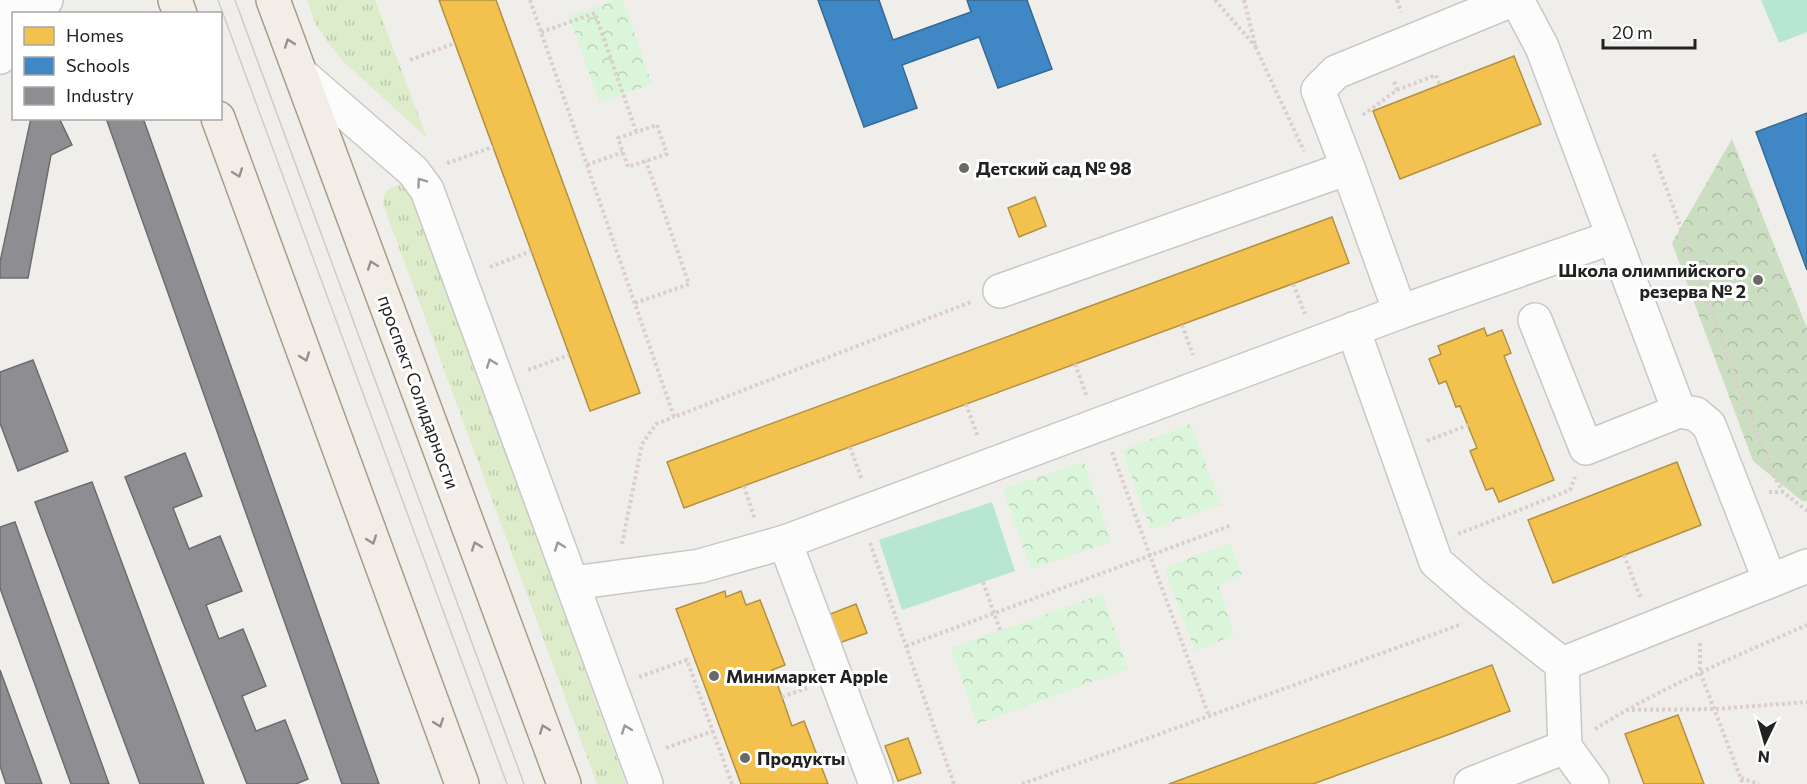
<svg xmlns="http://www.w3.org/2000/svg" width="1807" height="784" font-family="Commissioner,sans-serif">
<style>
.grass{fill:url(#grass-tufts)}
.forest{fill:url(#forest-crowns)}
.park{fill:url(#park-crowns)}
.pitch{fill:#b7e6d2}
.homes{fill:#f2c14e;stroke:#b49141;stroke-width:1.5}
.schools{fill:#3f88c5;stroke:#366994;stroke-width:1.5}
.industry{fill:#8d8d92;stroke:#6d6d70;stroke-width:1.5}
.lines{fill:none;stroke-linecap:round;stroke-linejoin:round}
.minor-casing{stroke:#c9c8c7;stroke-width:36}
.major-casing{stroke:#a79c86;stroke-width:36}
.path{stroke:#dccecd;stroke-width:4;stroke-dasharray:3 3;stroke-linecap:butt}
.minor{stroke:#fdfcfc;stroke-width:33}
.major{stroke:#f3ede7;stroke-width:33}
.tram{stroke:#ccc;stroke-width:1.5}
.oneway{stroke:#95928e}
.oneway2{stroke:#9a9a9a}
.poi-dot{fill:#6a6968;stroke:#fff;stroke-width:2}
.labels{text-anchor:middle;dominant-baseline:central;stroke-width:6;stroke-linejoin:round;paint-order:stroke}
.poi-label{font-size:18px;font-weight:bold;fill:#222;stroke:#fff;text-anchor:start}
.street-label{font-size:18px;fill:#222;stroke:#fff}
</style>
<defs>
<pattern id="grass-tufts" width="24" height="20" patternUnits="userSpaceOnUse" patternTransform="scale(1.5)"><rect width="24" height="20" fill="#ddeccb"/><path d="M3 7l-1-3M5 7V3M7 7l1-3M15 17l-1-3M17 17v-4M19 17l1-3" fill="none" stroke="#bdcaae"/></pattern>
<pattern id="forest-crowns" width="20" height="18" patternUnits="userSpaceOnUse" patternTransform="scale(1.5)"><rect width="20" height="18" fill="#cbdec1"/><path d="M2 6a3 3 0 1 1 6 0M12 15a3 3 0 1 1 6 0" fill="none" stroke="#aebea6"/></pattern>
<pattern id="park-crowns" width="20" height="18" patternUnits="userSpaceOnUse" patternTransform="scale(1.5)"><rect width="20" height="18" fill="#daf5da"/><path d="M2 6a3 3 0 1 1 6 0M12 15a3 3 0 1 1 6 0" fill="none" stroke="#bbd2bb"/></pattern>
</defs>
<rect width="100%" height="100%" fill="#f0eeeb"/>
<g class="grass">
<polygon points="307,0 375,0 427,138 345,63 328,43 315,23"/>
<path d="M400,185L406,187L411,193L626,784H597L383,204C383,192 389,187 400,185Z"/>
</g>
<polygon class="forest" points="1732,139 1807,328 1807,501 1802,501 1753,461 1672,243"/>
<g class="park">
<polygon points="615,0 623,0 652,84 599,102 569,16"/>
<polygon points="1191,424 1221,504 1151,530 1122,450"/>
<polygon points="1084,462 1111,542 1031,569 1003,489"/>
<polygon points="1230,543 1242,575 1219,585 1234,635 1195,651 1164,568"/>
<polygon points="1102,594 1128,669 977,724 951,648"/>
</g>
<g class="pitch">
<polygon points="1761,0 1807,0 1807,32 1779,43"/>
<polygon points="992,502 1015,571 902,610 879,540"/>
</g>
<g class="homes">
<polygon points="439,0 496,0 640,393 590,411"/>
<polygon points="1514,56 1541,124 1400,179 1373,111"/>
<polygon points="1035,197 1046,226 1019,237 1008,208"/>
<polygon points="1332,217 1349,263 684,508 667,462"/>
<polygon points="1484,328 1487,336 1502,330 1511,353 1504,356 1554,480 1499,502 1493,488 1486,490 1470,451 1477,448 1460,406 1456,407 1446,381 1439,384 1429,359 1441,354 1438,346"/>
<polygon points="1677,462 1701,525 1553,583 1528,520"/>
<polygon points="725,591 726,597 741,591 746,605 760,600 785,665 772,670 782,697 792,726 804,721 828,784 741,784 676,609"/>
<polygon points="856,604 867,633 839,643 828,615"/>
<polygon points="1492,665 1510,711 1450,734 1313,784 1169,784"/>
<polygon points="1678,715 1704,784 1644,784 1625,734"/>
<polygon points="908,738 921,773 898,781 885,746"/>
</g>
<g class="schools">
<polygon points="818,0 879,0 893,40 971,12 967,0 1027,0 1052,69 998,88 979,37 902,65 917,108 864,127"/>
<polygon points="1807,113 1807,270 1756,132"/>
</g>
<g class="industry">
<polygon points="31,118 59,118 72,145 51,155 28,278 0,278 0,262"/>
<polygon points="106,118 143,118 379,784 342,784"/>
<polygon points="33,360 68,451 18,471 0,423 0,372"/>
<polygon points="185,453 202,496 173,508 189,549 220,536 242,591 206,605 219,639 243,629 266,686 242,696 256,731 285,720 308,779 296,784 247,784 125,477"/>
<polygon points="92,482 204,784 140,784 35,502"/>
<polygon points="15,522 109,784 71,784 0,588 0,527"/>
<polygon points="0,670 42,784 6,784 0,766"/>
</g>
<g class="lines">
<defs>
<g id="minor">
<polyline points="1512,0 1336,72 1318,90 1348,168 1400,312 1613,237"/>
<polyline points="1517,0 1542,47 1679,411 1696,414 1709,425 1770,581 1807,566"/>
<polyline points="9,12 46,0"/>
<polyline points="0,57 11,0"/>
<polyline points="301,74 413,171 427,190 646,784"/>
<polyline points="1000,291 1348,168"/>
<polyline points="1535,320 1586,448 1679,411"/>
<polyline points="1353,329 1436,562 1474,595 1562,664"/>
<polyline points="785,542 876,784"/>
<polyline points="573,583 700,566 785,542 1400,312"/>
<polyline points="1565,747 1592,784"/>
<polyline points="1471,784 1565,747 1562,664 1770,581"/>
</g>
<g id="major">
<polyline points="175,0 180,14"/>
<polyline points="273,0 564,784"/>
<polyline points="218,118 462,784"/>
</g>
</defs>
<use href="#minor" class="minor-casing"/>
<use href="#major" class="major-casing"/>
<g class="path">
<polyline points="530,0 674,417 971,302"/>
<polyline points="1215,0 1256,47"/>
<polyline points="1244,0 1256,48 1304,151"/>
<polyline points="1397,0 1401,12"/>
<polyline points="541,32 595,13 636,131"/>
<polyline points="410,60 455,43"/>
<polyline points="1397,90 1436,75 1440,85"/>
<polyline points="1363,115 1397,90 1394,81"/>
<polygon points="657,125 667,154 628,167 618,138"/>
<polyline points="1654,154 1734,375 1774,476 1783,492 1807,511"/>
<polyline points="447,163 493,147"/>
<polyline points="587,165 623,152"/>
<polyline points="490,267 531,251"/>
<polyline points="1293,284 1305,314"/>
<polyline points="635,303 689,284 646,161"/>
<polyline points="1182,325 1193,355"/>
<polyline points="1075,364 1087,397"/>
<polyline points="528,370 569,355"/>
<polyline points="966,404 978,437"/>
<polyline points="1427,441 1468,425"/>
<polyline points="850,447 862,480"/>
<polyline points="1112,452 1209,716"/>
<polyline points="744,486 755,520"/>
<polyline points="1769,492 1783,492"/>
<polyline points="1458,534 1570,490 1575,477"/>
<polyline points="870,543 954,784"/>
<polyline points="622,544 642,444 656,424 674,417"/>
<polyline points="1624,555 1641,599"/>
<polyline points="983,582 1000,630"/>
<polyline points="1700,643 1700,672 1743,784"/>
<polyline points="906,646 1232,525"/>
<polyline points="639,677 687,660 732,784"/>
<polyline points="782,697 807,688"/>
<polyline points="1626,710 1715,709 1807,702"/>
<path d="M1595,729C1662,687 1734,657 1807,625"/>
<polyline points="666,748 713,731"/>
<polyline points="1741,778 1759,784"/>
<polyline points="1022,784 1462,624"/>
</g>
<use href="#minor" class="minor"/>
<use href="#major" class="major"/>
<g class="tram">
<polyline points="218,0 507,784"/>
<polyline points="235,0 524,784"/>
</g>
</g>
<defs><path id="oneway-chevron" d="M-2-3.5L2.5 0L-2 3.5" fill="none" stroke-width="1.6" stroke-linecap="round" stroke-linejoin="round" transform="scale(1.5)"/></defs>
<g class="oneway">
<use href="#oneway-chevron" transform="translate(289 43) rotate(-110)"/>
<use href="#oneway-chevron" transform="translate(238 173) rotate(70)"/>
<use href="#oneway-chevron" transform="translate(372 265) rotate(-110)"/>
<use href="#oneway-chevron" transform="translate(305 357) rotate(70)"/>
<use href="#oneway-chevron" transform="translate(372 540) rotate(70)"/>
<use href="#oneway-chevron" transform="translate(476 546) rotate(-110)"/>
<use href="#oneway-chevron" transform="translate(439 723) rotate(70)"/>
<use href="#oneway-chevron" transform="translate(544 729) rotate(-110)"/>
</g>
<g class="oneway2">
<use href="#oneway-chevron" transform="translate(421 182) rotate(-126)"/>
<use href="#oneway-chevron" transform="translate(491 363) rotate(-110)"/>
<use href="#oneway-chevron" transform="translate(559 546) rotate(-110)"/>
<use href="#oneway-chevron" transform="translate(626 729) rotate(-110)"/>
</g>
<g class="poi-dot">
<circle cx="964" cy="168" r="6"/>
<circle cx="1758" cy="280" r="6"/>
<circle cx="714" cy="676" r="6"/>
<circle cx="745" cy="758" r="6"/>
</g>
<g class="labels">
<g class="poi-label">
<text x="976" y="168">Детский сад № 98</text>
<text x="1746" y="270" text-anchor="end">Школа олимпийского<tspan x="1746" dy="21">резерва № 2</tspan></text>
<text x="726" y="676">Минимаркет Apple</text>
<text x="757" y="758">Продукты</text>
</g>
<g class="street-label">
<text transform="translate(419 392) rotate(70)">проспект Солидарности</text>
</g>
</g>
<rect x="12" y="12" width="210" height="108" fill="#ffffff" stroke="#a7a7a7" stroke-width="1.5"/>
<rect x="24" y="27" width="30" height="18" fill="#f2c14e" stroke="#a7a7a7" stroke-width="1.5"/>
<text x="66" y="42" font-size="18" fill="#222222">Homes</text>
<rect x="24" y="57" width="30" height="18" fill="#3f88c5" stroke="#a7a7a7" stroke-width="1.5"/>
<text x="66" y="72" font-size="18" fill="#222222">Schools</text>
<rect x="24" y="87" width="30" height="18" fill="#8d8d92" stroke="#a7a7a7" stroke-width="1.5"/>
<text x="66" y="102" font-size="18" fill="#222222">Industry</text>
<g transform="translate(1765 742) rotate(185)" stroke="#ffffff" stroke-width="4.5" paint-order="stroke">
<path d="M0-4.5L10 22L0 15L-10 22Z" fill="#222222"/>
<text y="-9" font-size="16" font-weight="bold" text-anchor="middle" fill="#222222">N</text>
</g>
<path d="M1603 39v9h92v-9" fill="none" stroke="#222222" stroke-width="3"/>
<text x="1612" y="39" font-size="18" fill="#222222" stroke="#ffffff" stroke-width="4.5" paint-order="stroke">20 m</text>
</svg>
